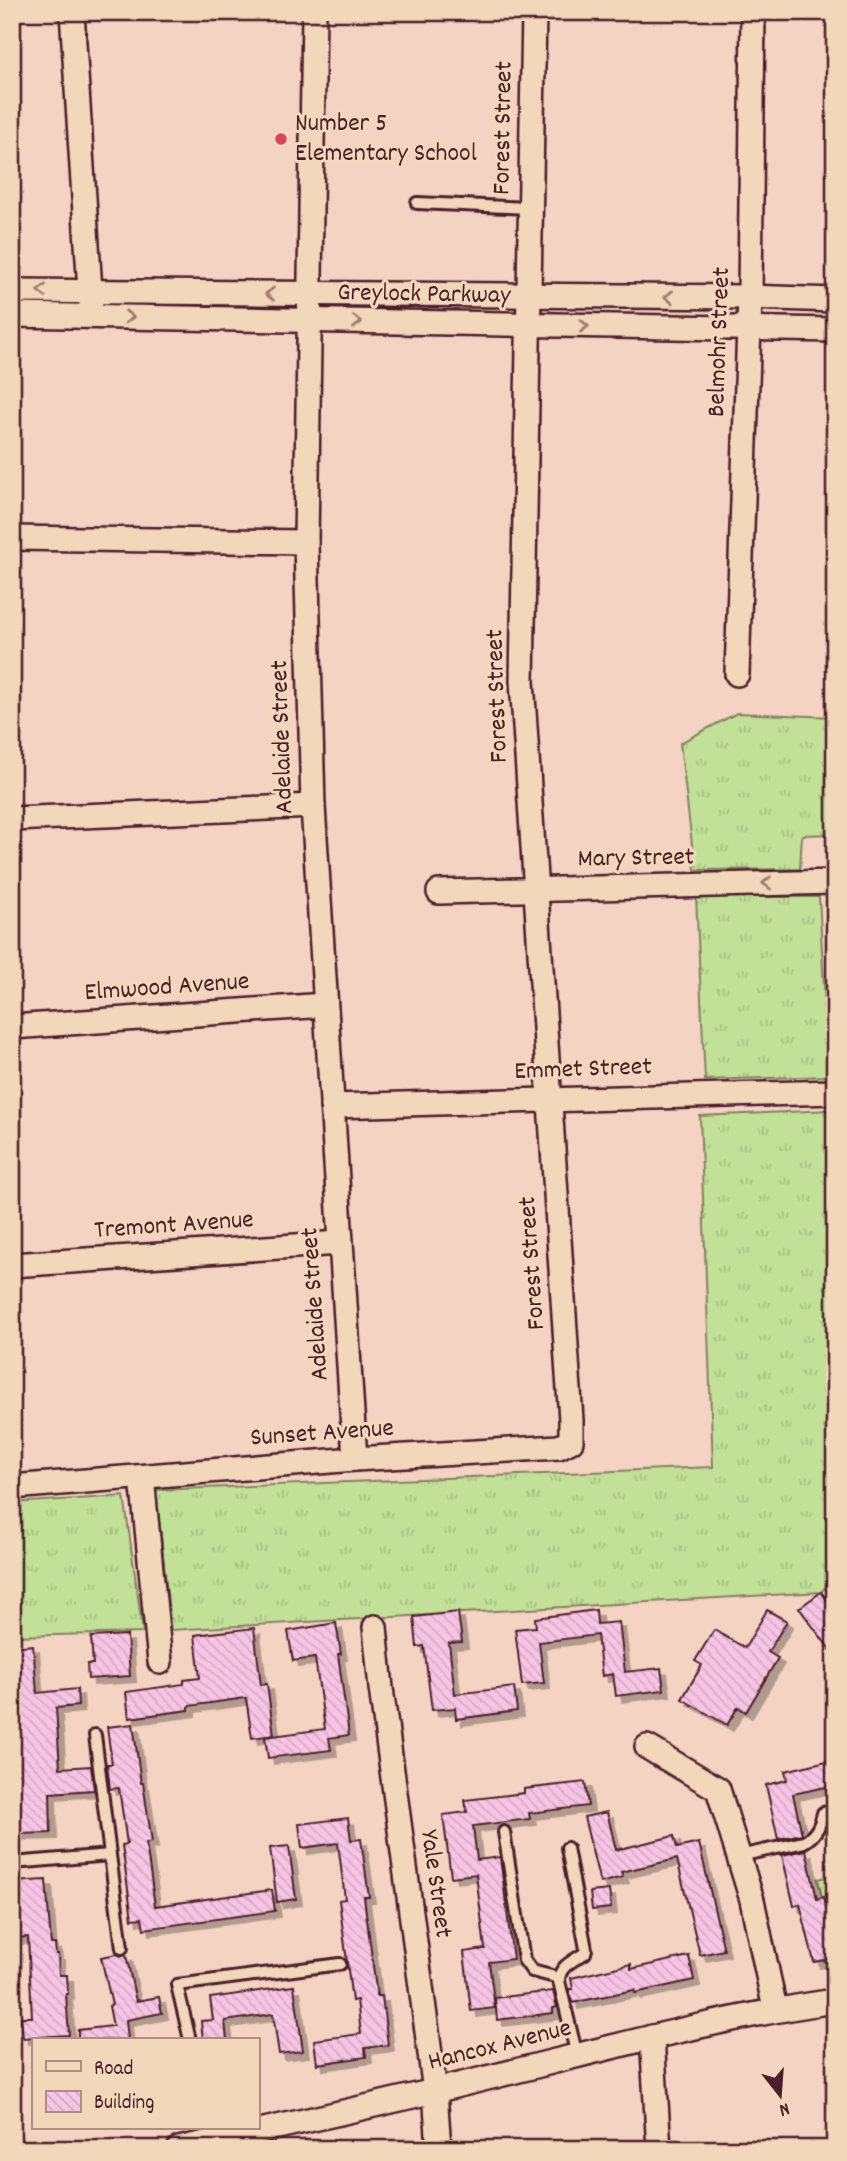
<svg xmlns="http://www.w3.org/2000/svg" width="847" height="2161" font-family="Dekko,sans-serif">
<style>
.grass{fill:url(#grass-tufts);stroke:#868062;stroke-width:2}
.park{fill:url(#park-dots);stroke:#868062;stroke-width:2}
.building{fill:url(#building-back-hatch);stroke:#4a1f2b;stroke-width:2;filter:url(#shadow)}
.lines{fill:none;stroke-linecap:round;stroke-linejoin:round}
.service-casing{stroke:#4a1f2b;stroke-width:16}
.minor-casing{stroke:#4a1f2b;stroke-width:28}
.service{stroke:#f3d7ba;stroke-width:10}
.minor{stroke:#f3d7ba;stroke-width:23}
.oneway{stroke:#9e7b72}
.poi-dot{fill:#d1495b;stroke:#f3d7ba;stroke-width:2.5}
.labels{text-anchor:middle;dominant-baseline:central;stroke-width:6;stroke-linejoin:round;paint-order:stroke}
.poi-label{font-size:26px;fill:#4a1f2b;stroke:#f3d7ba;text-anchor:start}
.street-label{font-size:26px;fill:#4a1f2b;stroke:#f3d7ba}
</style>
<defs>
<pattern id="grass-tufts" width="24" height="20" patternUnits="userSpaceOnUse" patternTransform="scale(1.75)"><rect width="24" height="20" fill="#c2e098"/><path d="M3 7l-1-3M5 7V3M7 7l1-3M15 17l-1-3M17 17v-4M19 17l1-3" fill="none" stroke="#a8c083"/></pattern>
<pattern id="park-dots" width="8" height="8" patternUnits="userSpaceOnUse" patternTransform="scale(1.75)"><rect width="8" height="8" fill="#c2e098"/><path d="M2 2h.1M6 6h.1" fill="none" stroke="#a8c083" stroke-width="1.8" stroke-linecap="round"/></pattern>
<pattern id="building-back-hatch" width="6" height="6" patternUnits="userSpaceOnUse" patternTransform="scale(1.75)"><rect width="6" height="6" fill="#f7c5e4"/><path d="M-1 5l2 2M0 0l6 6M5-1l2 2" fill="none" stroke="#d5a9c4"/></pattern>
<filter id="shadow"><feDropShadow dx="6" dy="6" stdDeviation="0" flood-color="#0004"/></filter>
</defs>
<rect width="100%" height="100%" fill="#f4d3c2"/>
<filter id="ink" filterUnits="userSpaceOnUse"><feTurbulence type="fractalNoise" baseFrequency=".0143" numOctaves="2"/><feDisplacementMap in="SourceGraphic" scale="14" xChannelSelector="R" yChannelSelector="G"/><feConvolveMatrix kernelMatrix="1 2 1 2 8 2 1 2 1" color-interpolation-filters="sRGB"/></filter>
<g filter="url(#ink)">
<g class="grass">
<polygon points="737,713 835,717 835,834 802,835 800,869 695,870 680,743"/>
<polygon points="696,897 819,897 829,1076 705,1080"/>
<polygon points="830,1110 835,1213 835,1577 821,1592 171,1630 156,1490 713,1467 700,1116"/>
<polygon points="124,1496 143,1633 12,1636 12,1503"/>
</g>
<polygon class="park" points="835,1875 835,1956 818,1879"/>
<g class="building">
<polygon points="821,1592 835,1609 835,1656 799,1608"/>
<polygon points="596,1610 597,1624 619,1622 625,1672 661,1668 664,1690 616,1696 613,1674 602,1676 597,1635 539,1642 544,1683 522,1685 515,1629 536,1627 535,1618"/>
<polygon points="767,1610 787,1621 768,1652 778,1658 746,1712 738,1707 727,1725 682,1699 702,1665 695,1661 714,1630 745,1648"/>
<polygon points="458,1612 462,1642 449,1643 455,1694 514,1687 517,1711 456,1719 455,1708 432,1710 424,1646 417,1647 414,1617"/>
<polygon points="336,1623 341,1654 338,1654 349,1735 329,1738 331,1750 268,1758 265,1737 325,1729 315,1658 293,1661 288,1631"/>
<polygon points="254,1628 261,1685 267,1684 274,1735 252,1738 246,1698 189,1706 189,1710 129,1718 126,1692 184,1684 184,1680 200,1678 195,1635"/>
<polygon points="127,1635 130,1676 88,1679 87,1664 93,1664 91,1637"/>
<polygon points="33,1645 37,1693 77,1689 78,1706 56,1708 60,1768 91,1766 94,1790 50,1793 51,1833 18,1834 18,1825 12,1826 12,1775 17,1774 12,1724 12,1647"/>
<polygon points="133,1724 141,1783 143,1783 152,1842 146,1843 155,1906 272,1890 275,1911 144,1929 142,1918 132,1919 122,1845 127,1844 119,1788 110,1789 107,1764 112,1764 107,1727"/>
<polygon points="835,1759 835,1785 793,1794 802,1834 778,1839 766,1785 787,1780 785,1771"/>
<polygon points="585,1782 588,1806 529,1813 530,1819 473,1826 477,1860 500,1857 513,1959 489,1962 495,2008 471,2011 464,1952 485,1949 476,1874 451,1877 443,1815 467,1812 465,1800 524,1793 524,1789"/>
<polygon points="607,1812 616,1850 674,1836 677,1848 699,1843 724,1950 700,1955 677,1859 621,1872 623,1877 600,1883 584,1817"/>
<polygon points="348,1818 351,1840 361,1839 369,1897 364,1897 377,1996 382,1996 388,2045 365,2048 366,2057 317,2064 314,2040 361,2034 357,2000 352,2001 339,1900 345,1899 338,1843 302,1848 299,1824"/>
<polygon points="289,1846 296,1899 277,1902 270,1848"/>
<polygon points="806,1850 817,1899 824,1897 835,1944 835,1958 814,1962 800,1904 794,1906 782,1855"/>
<polygon points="46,1880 51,1944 55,1944 56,1954 58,1954 59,1975 67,1975 68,1994 66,1994 69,2035 23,2038 21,2017 32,2017 28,1937 16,1938 12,1882"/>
<polygon points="609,1890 611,1908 592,1910 590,1892"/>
<polygon points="117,1954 122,1956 126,1955 136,2001 159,1997 162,2013 126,2020 128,2040 78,2040 78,2030 113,2026 109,2006 112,2005 101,1957"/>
<polygon points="689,1956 694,1980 635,1993 634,1990 572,2003 569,1989 573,1989 571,1978 631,1964 631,1969"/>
<polygon points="294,1986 303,2051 279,2054 273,2014 225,2021 227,2040 203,2040 201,2021 213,2020 210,1998"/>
<polygon points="553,1991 557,2007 553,2008 553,2013 497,2020 495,1998"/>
</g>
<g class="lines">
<defs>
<g id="service">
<polyline points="417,203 530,208"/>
<polyline points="95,1735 110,1855"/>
<polyline points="504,1832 524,1960 532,1971 559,1978"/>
<path d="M567,1848L586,1949L585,1953C573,1961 559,1966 559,1981L577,2056"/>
<path d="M739,1856L804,1842C816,1835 820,1826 823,1813L835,1810"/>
<polyline points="12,1863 110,1855 122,1948"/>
<polyline points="190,2040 177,1985 340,1964"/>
</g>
<g id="minor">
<polyline points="72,12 91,306"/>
<polyline points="314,12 306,542 313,806 355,1459"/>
<polyline points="12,291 750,297 835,300"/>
<polyline points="12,315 835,330"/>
<polyline points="12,538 306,542"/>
<polyline points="737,674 750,297 753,12"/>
<polyline points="12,819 313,806"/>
<polyline points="439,892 835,882"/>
<polyline points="12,1027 325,1005"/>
<polyline points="332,1106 835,1092"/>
<polyline points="12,1265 340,1243"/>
<polyline points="142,1477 160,1662"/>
<polyline points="12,1487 355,1459 559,1447 571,1441 571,1420 522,681 534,12"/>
<polyline points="375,1627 381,1688 435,2091 439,2149"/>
<polyline points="647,1747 718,1789 752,1900 775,2009"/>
<polyline points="652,2037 659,2149"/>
<path d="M179,2149C286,2125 393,2102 499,2075C610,2048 721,2017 835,2001"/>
</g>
</defs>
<use href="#service" class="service-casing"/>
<use href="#minor" class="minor-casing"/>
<use href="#service" class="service"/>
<use href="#minor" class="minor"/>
</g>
<defs><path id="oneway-chevron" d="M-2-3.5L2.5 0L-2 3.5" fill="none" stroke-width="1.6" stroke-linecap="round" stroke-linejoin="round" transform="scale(1.75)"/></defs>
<g class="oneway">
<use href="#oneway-chevron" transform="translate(42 291) rotate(-180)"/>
<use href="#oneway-chevron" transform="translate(270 294) rotate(-179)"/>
<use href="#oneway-chevron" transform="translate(669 297) rotate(-180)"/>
<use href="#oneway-chevron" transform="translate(129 317) rotate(1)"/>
<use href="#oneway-chevron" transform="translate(357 322) rotate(1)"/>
<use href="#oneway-chevron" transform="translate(584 326) rotate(1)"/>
<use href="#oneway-chevron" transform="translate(767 883) rotate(179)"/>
</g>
</g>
<circle class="poi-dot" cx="281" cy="139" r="7"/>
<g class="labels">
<g class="poi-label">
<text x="295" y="124">Number 5<tspan x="295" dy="30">Elementary School</tspan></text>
</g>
<g class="street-label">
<text transform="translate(504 128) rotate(-89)">Forest Street</text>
<text transform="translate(424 295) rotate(1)">Greylock Parkway</text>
<text transform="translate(720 342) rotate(-88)">Belmohr Street</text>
<text transform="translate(498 696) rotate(-92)">Forest Street</text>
<text transform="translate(283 737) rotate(-92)">Adelaide Street</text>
<text transform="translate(636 859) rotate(-1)">Mary Street</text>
<text transform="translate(167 988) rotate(-4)">Elmwood Avenue</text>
<text transform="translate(583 1070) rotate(-2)">Emmet Street</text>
<text transform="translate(174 1226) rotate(-4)">Tremont Avenue</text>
<text transform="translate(533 1263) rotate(-94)">Forest Street</text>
<text transform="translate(316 1304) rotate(-94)">Adelaide Street</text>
<text transform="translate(322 1434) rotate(-4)">Sunset Avenue</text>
<text transform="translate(435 1884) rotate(82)">Yale Street</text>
<text transform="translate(500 2046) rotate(-14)">Hancox Avenue</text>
</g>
</g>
<rect width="847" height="2161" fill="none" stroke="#f3d7ba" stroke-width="42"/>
<rect x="21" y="21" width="805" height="2119" fill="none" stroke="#4a1f2b" stroke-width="2.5" filter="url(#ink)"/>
<rect x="32" y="2038" width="228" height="91" fill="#f3d7ba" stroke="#af8d81" stroke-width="2"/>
<rect x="46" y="2061" width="35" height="10" fill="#f3d7ba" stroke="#af8d81" stroke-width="2"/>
<text x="94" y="2074" font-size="21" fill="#4a1f2b">Road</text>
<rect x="46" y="2091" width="35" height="21" fill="url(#building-back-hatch)" stroke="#af8d81" stroke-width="2"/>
<text x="94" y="2108" font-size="21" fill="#4a1f2b">Building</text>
<g transform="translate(780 2095) rotate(163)" stroke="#f3d7ba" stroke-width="5" paint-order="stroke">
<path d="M0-5L12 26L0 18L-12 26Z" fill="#4a1f2b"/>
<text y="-10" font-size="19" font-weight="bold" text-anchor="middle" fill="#4a1f2b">N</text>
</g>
</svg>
